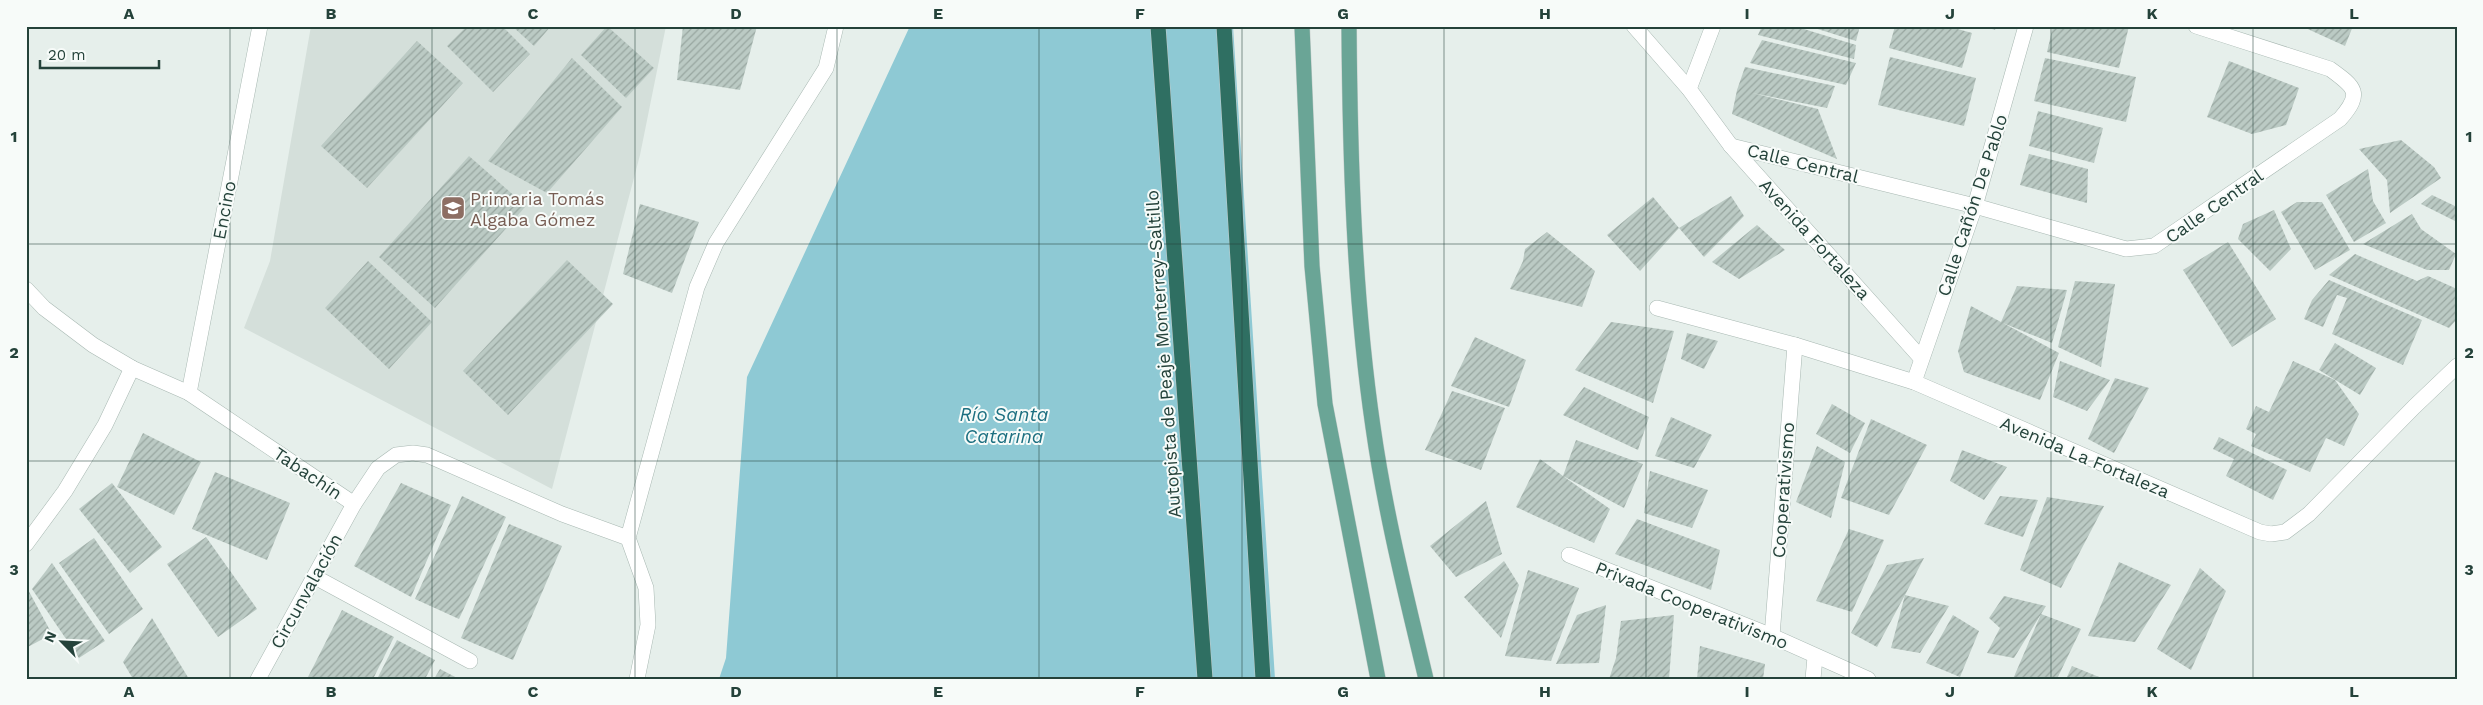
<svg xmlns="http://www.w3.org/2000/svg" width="2483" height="705" font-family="'Work Sans',sans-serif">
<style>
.built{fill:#d4dfda}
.water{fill:#8ec9d4}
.building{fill:url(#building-hatch)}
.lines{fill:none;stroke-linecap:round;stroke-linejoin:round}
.minor-casing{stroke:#a8b8b2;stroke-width:16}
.primary-casing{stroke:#c2cac8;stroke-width:16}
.motorway-casing{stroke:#c2cac8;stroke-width:16}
.minor{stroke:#fff;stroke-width:15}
.primary{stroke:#6aa596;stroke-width:15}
.motorway{stroke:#2f6f62;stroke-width:15}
.grid{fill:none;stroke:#24423a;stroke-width:1;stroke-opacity:0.55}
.labels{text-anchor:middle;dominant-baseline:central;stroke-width:4;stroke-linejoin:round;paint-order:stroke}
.street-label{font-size:18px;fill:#24423a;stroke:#f7fbf9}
.education-label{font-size:18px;fill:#785e54;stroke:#f7fbf9;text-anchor:start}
.water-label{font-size:19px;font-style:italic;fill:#1c6f80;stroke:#f7fbf9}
.neatline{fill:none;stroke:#24423a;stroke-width:2}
.grid-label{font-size:16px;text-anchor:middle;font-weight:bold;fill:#24423a}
</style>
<defs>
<pattern id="building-hatch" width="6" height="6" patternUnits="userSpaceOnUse" patternTransform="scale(1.25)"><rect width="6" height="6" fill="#bbcac4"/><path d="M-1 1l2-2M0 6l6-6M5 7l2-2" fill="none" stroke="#98a6a0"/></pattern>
</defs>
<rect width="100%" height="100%" fill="#e6efeb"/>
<polygon class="built" points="311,26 666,26 640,155 552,489 244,328 270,261"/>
<polygon class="water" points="910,26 1233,26 1275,679 719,679 726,658 747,377"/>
<g class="building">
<polygon points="467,26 502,26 530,54 493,92 447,46"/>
<polygon points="512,26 551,26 534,46"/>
<polygon points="607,26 654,68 626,98 581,55"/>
<polygon points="683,26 757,26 740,90 677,80"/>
<polygon points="1762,26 1794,26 1856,45 1854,59 1758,35"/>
<polygon points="1808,26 1860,26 1856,41"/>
<polygon points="1895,26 1947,26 1972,33 1962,68 1889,48"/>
<polygon points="1983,26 1996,26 1995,30"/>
<polygon points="2053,26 2129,26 2119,68 2047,52"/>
<polygon points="2301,26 2353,26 2345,46"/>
<polygon points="1762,40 1856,63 1846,85 1750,63"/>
<polygon points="417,41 463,83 367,188 321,146"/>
<polygon points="1890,57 1976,78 1964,126 1878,105"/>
<polygon points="572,58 622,107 547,193 488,161"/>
<polygon points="2045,58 2136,77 2126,122 2034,101"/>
<polygon points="2229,61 2299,88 2286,125 2252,134 2207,117"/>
<polygon points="1745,67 1835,86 1827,108 1752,93 1818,109 1837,159 1732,114 1737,90"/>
<polygon points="2038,111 2103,128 2094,163 2029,146"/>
<polygon points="2401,140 2434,167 2441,178 2390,213 2387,180 2359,149"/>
<polygon points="2029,154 2088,169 2087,203 2020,185"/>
<polygon points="469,156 526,206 435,308 379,257"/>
<polygon points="2368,169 2373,201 2386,223 2354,242 2326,195"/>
<polygon points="2432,195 2457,207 2457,222 2421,204"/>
<polygon points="1731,196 1744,216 1704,257 1679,228"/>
<polygon points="1653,197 1679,228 1640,271 1607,235"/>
<polygon points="2297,202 2322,202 2350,250 2315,270 2281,212"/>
<polygon points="640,204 699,222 672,293 623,274"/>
<polygon points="2274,210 2291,249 2270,271 2238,239 2243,224"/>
<polygon points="2412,214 2421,229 2456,254 2449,270 2427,270 2363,244"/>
<polygon points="1757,225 1785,250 1739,279 1712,262"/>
<polygon points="1547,232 1595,271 1582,307 1510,289 1523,261 1525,249"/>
<polygon points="2228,242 2276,319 2232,347 2183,270"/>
<polygon points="2355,254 2417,281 2428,276 2457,289 2457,319 2449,328 2329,275"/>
<polygon points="567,260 613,304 508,415 463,371"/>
<polygon points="368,261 432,322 389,369 325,308"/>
<polygon points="2329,280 2422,320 2403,365 2332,334 2347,298 2337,295 2323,327 2304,319 2312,300"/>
<polygon points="2075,281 2115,284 2101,367 2058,347"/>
<polygon points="2017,286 2067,290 2052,343 2003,323 2059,353 2040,400 1964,372 1958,351 1971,306 2001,322"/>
<polygon points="1611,322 1674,331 1653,403 1575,370"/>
<polygon points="1687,333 1718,341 1704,369 1681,359"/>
<polygon points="1475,337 1526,360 1509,407 1451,386"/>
<polygon points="2335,343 2376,368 2360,395 2319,370"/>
<polygon points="2060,361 2110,380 2087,411 2053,397"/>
<polygon points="2293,361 2335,380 2359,414 2344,446 2326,438 2310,472 2251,446 2256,434 2246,429 2256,406 2269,412"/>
<polygon points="2115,378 2149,388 2114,453 2088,439"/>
<polygon points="1584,387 1649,417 1638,450 1563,415"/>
<polygon points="1452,391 1505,408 1481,470 1425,450"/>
<polygon points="1832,404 1865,423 1850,453 1816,434"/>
<polygon points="1671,417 1712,435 1694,468 1655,456"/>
<polygon points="1871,419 1927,445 1889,515 1841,498"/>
<polygon points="143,433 201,462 174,515 117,487"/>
<polygon points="2219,437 2287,470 2273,500 2226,476 2234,459 2213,449"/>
<polygon points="1576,440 1643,464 1624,508 1563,476 1610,509 1594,543 1516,507 1540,459 1563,476"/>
<polygon points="1817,446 1845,462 1831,518 1796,502"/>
<polygon points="1962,450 2007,467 1984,500 1950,481"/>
<polygon points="1650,471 1708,490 1692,528 1644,513"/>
<polygon points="215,472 290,503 267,560 192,529"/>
<polygon points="112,483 162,547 130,573 79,509"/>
<polygon points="401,483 451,505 411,597 354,566"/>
<polygon points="462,496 506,517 459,619 415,599"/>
<polygon points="2000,496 2038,500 2023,537 1984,524"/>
<polygon points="2047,497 2104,506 2061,588 2020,570"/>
<polygon points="1486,501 1502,554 1456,577 1430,546"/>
<polygon points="1637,519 1720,550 1711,590 1615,554"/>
<polygon points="509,524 562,546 513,660 461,638"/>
<polygon points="1849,529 1884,540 1852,612 1816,601"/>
<polygon points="206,537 257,609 218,637 167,564"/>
<polygon points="94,538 143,609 109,634 59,563"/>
<polygon points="1924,558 1905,595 1949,606 1920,653 1891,648 1905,595 1877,647 1851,633 1887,565"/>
<polygon points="1504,561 1519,585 1501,638 1464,597"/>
<polygon points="2119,562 2171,585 2135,642 2088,636"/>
<polygon points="52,563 105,641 79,658 32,589"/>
<polygon points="2200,568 2226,591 2191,670 2157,649"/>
<polygon points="1528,570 1579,588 1551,661 1505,656"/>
<polygon points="26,586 52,634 26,648"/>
<polygon points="2004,596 2046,606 2014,658 1987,653 2000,628 1989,618"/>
<polygon points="1606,605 1599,663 1556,664 1577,615"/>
<polygon points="342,610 394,637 373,679 307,679"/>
<polygon points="2041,614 2081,629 2057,679 2013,679"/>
<polygon points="1674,615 1669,679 1609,679 1616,658 1621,621"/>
<polygon points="1953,615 1979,631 1960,677 1926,663"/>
<polygon points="152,618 189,679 133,679 123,662"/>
<polygon points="397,640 435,660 425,679 377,679"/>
<polygon points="1700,646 1765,664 1763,679 1697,679"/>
<polygon points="2072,666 2104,679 2066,679"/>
<polygon points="440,669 459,679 434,679"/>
</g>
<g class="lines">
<defs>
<g id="minor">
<polyline points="1634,26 1689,89 1731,146 1921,358"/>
<polyline points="1689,89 1713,26"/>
<path d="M1731,146L1975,206L2126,249L2154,246L2340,119C2363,93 2355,87 2330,69L2196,26"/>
<polyline points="26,289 44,308 93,345 132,368 189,393 354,504"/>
<polyline points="1657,308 1795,345 1914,382 2260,532 2271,534 2285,532 2309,514 2414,407 2457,366"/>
<polyline points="1914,382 1975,206 2026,26"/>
<polyline points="189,393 260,26"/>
<polyline points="26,544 65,491 105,425 132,368"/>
<polyline points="1569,555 1772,636 1868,679"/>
<polyline points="315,577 470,661"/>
<polyline points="1772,636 1795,345"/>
<polyline points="258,679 354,504 378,468 396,455 413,453 427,455 562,514 628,538"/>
<polyline points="637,679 648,625 646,588 628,538 697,287 716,243 826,68 836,26"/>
<polyline points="1813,679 1815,657"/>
</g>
<g id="primary">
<polyline points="1302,26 1312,266 1325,404 1378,679"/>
<path d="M1349,26C1350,158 1354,297 1373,427C1385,512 1406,595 1426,679"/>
</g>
<g id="motorway">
<polyline points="1158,26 1205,679"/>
<polyline points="1224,26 1263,679"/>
</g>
</defs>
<use href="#minor" class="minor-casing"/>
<use href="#primary" class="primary-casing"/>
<use href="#motorway" class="motorway-casing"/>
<use href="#minor" class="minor"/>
<use href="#primary" class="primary"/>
<use href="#motorway" class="motorway"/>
</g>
<path class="grid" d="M230,26V679M432,26V679M635,26V679M837,26V679M1039,26V679M1242,26V679M1444,26V679M1646,26V679M1849,26V679M2051,26V679M2253,26V679M26,244H2457M26,461H2457"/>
<defs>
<symbol id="school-square" viewBox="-11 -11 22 22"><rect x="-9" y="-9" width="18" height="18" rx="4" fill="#8d6e63" stroke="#f7fbf9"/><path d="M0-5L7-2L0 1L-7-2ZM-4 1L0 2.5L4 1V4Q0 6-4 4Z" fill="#fff"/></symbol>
</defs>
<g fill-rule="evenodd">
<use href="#school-square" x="439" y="194" width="28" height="28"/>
</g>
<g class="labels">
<g class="street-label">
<text transform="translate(1803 163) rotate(14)">Calle Central</text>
<text transform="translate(1972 205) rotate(-72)">Calle Cañón De Pablo</text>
<text transform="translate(2214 206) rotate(-35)">Calle Central</text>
<text transform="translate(224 210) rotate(-79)">Encino</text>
<text transform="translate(1815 239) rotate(48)">Avenida Fortaleza</text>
<text transform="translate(1163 354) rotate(-94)">Autopista de Peaje Monterrey-Saltillo</text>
<text transform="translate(2085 457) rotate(23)">Avenida La Fortaleza</text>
<text transform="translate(308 473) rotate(34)">Tabachín</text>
<text transform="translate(1783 490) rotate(-86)">Cooperativismo</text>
<text transform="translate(306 591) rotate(-61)">Circunvalación</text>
<text transform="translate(1692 605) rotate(22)">Privada Cooperativismo</text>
</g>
<g class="education-label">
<text x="470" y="198">Primaria Tomás<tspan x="470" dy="21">Algaba Gómez</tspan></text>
</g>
<g class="water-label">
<text x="1004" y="414">Río Santa<tspan x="1004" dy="22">Catarina</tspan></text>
</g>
</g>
<rect width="2483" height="705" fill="none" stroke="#f7fbf9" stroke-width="55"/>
<g transform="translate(62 642) rotate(294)" stroke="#f7fbf9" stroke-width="4" paint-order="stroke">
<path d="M0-4L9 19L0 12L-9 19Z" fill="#24423a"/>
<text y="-8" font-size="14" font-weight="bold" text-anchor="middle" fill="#24423a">N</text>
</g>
<path d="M40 60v8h119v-8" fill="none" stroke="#24423a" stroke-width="2.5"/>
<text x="48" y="60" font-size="15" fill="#24423a" stroke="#f7fbf9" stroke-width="4" paint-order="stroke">20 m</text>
<rect x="28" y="28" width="2428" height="650" class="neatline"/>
<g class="grid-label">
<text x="129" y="19">A</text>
<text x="331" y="19">B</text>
<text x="533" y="19">C</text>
<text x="736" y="19">D</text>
<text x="938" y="19">E</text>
<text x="1140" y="19">F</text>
<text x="1343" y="19">G</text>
<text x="1545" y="19">H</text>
<text x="1747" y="19">I</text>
<text x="1950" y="19">J</text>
<text x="2152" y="19">K</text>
<text x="2354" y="19">L</text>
<text x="14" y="142">1</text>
<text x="2469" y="142">1</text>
<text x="14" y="358">2</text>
<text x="2469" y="358">2</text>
<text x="14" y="575">3</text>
<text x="2469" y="575">3</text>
<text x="129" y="697">A</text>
<text x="331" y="697">B</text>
<text x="533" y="697">C</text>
<text x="736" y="697">D</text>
<text x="938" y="697">E</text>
<text x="1140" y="697">F</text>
<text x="1343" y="697">G</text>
<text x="1545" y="697">H</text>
<text x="1747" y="697">I</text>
<text x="1950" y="697">J</text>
<text x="2152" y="697">K</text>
<text x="2354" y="697">L</text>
</g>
</svg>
